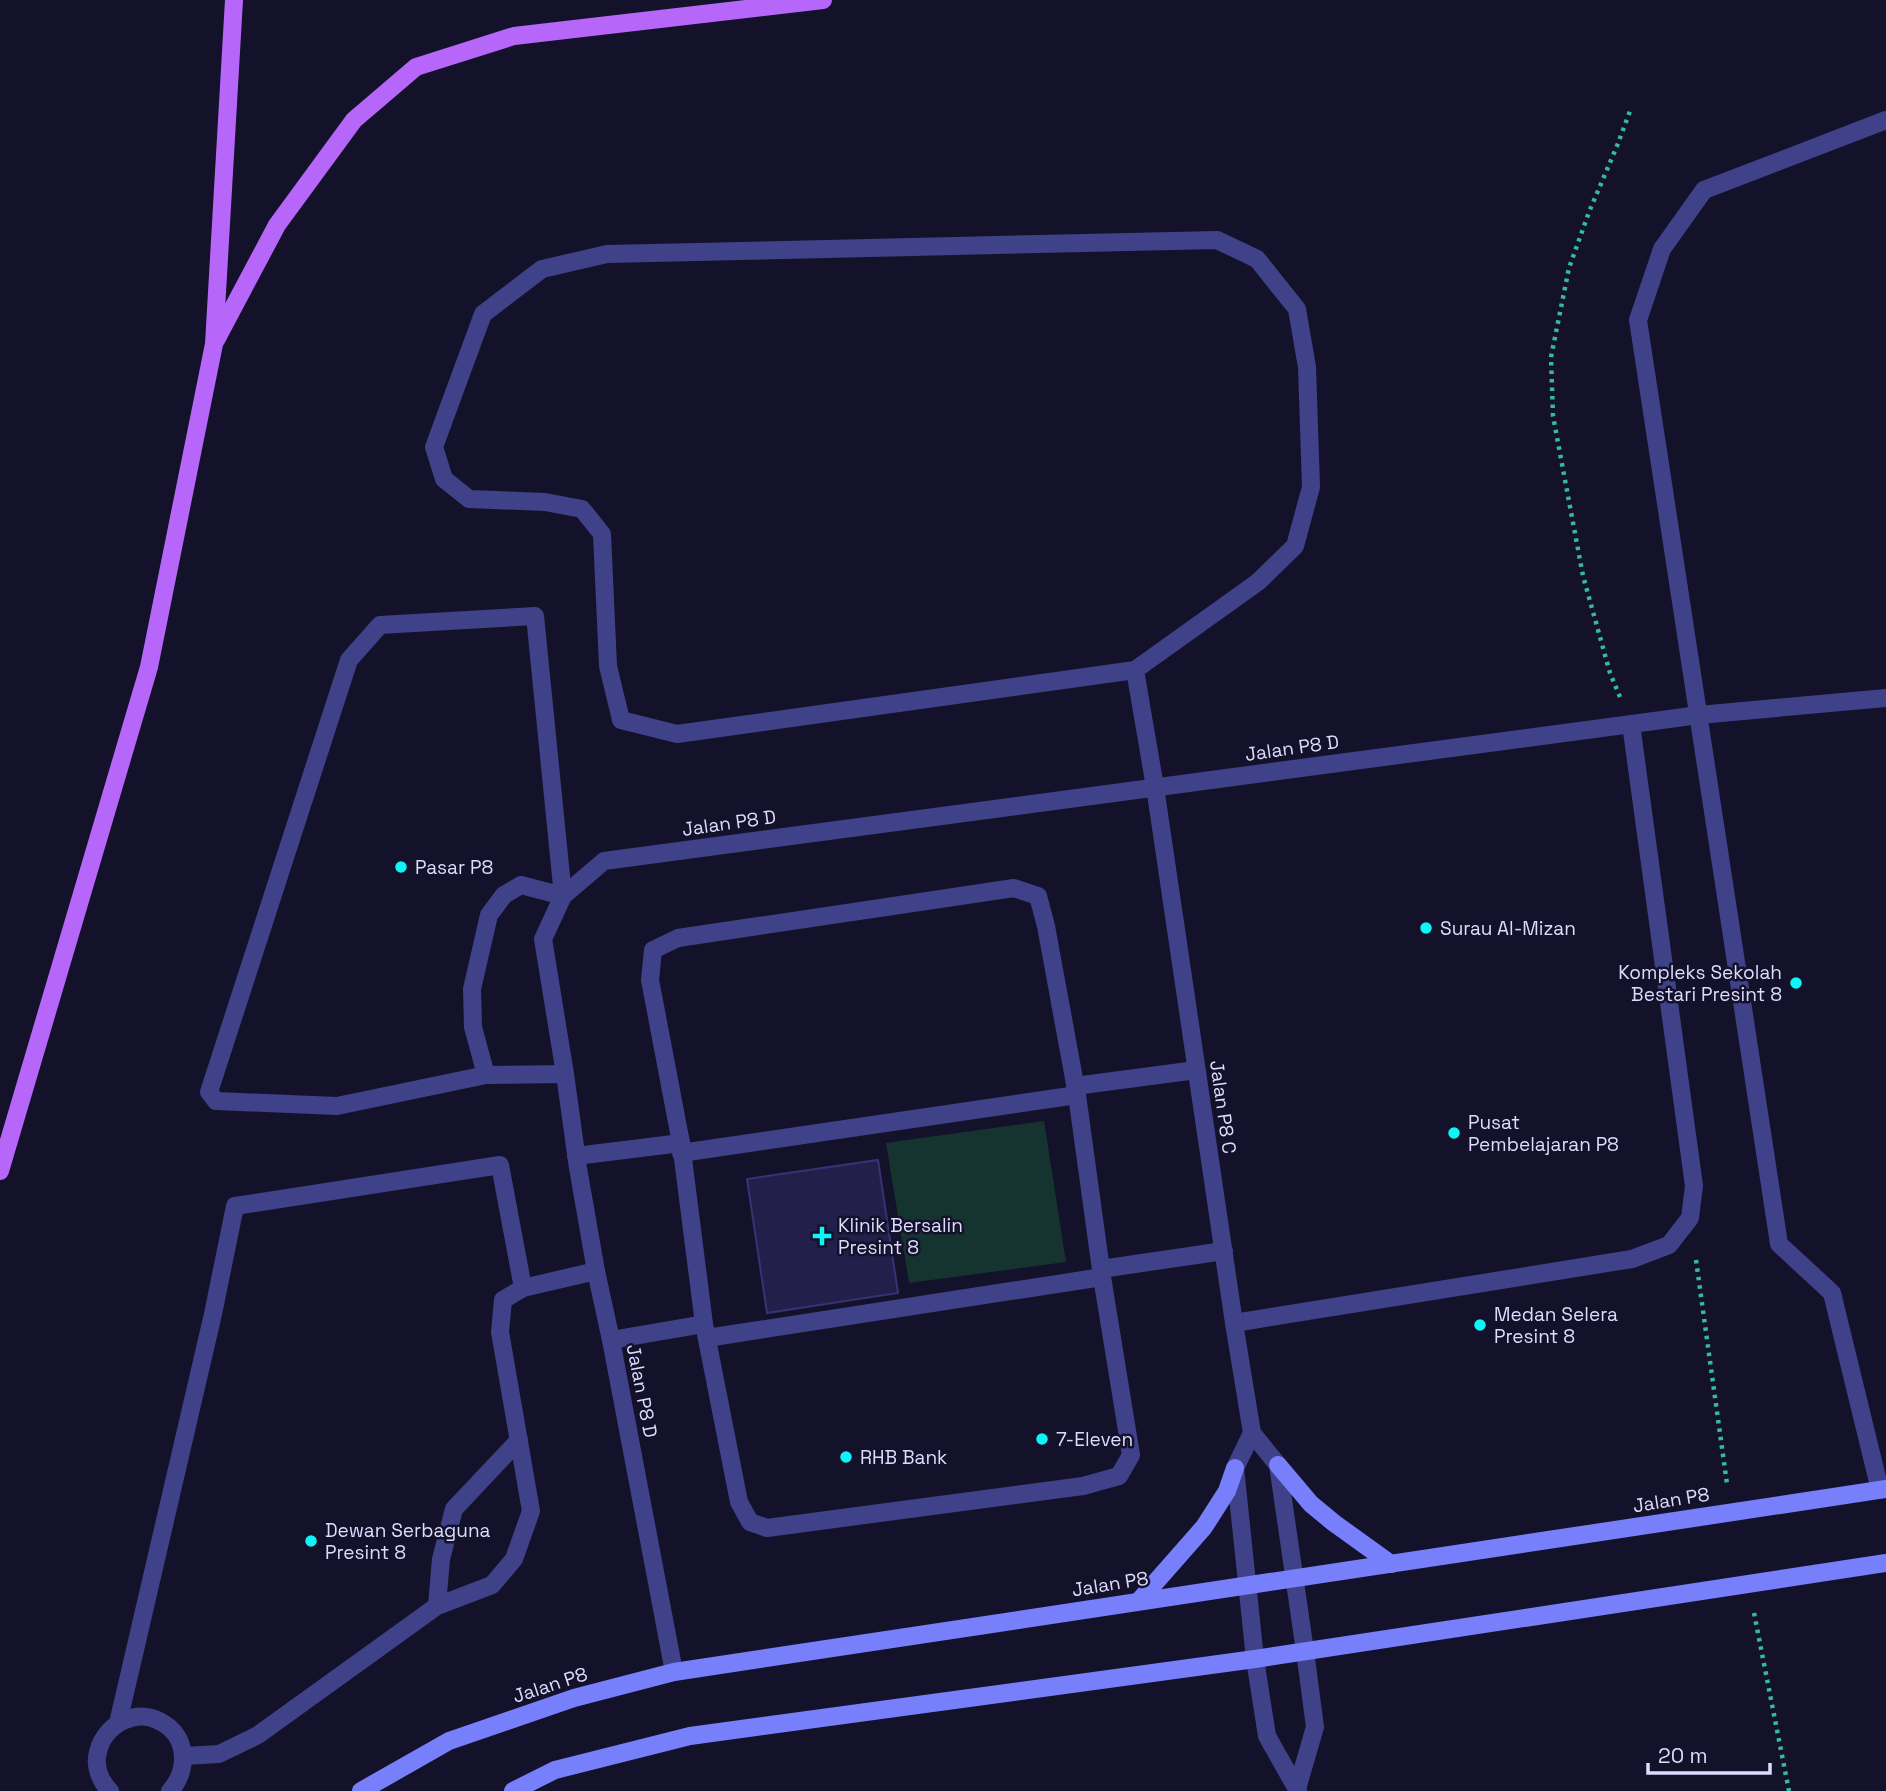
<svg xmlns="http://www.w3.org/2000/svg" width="1886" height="1791" font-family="'Space Grotesk',sans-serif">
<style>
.green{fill:#153430}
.building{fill:#231f4b;stroke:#393176;stroke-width:2}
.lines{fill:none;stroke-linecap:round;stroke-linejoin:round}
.path{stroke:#35b9a5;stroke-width:4.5;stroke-dasharray:3.5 5;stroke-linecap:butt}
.lane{stroke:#3f4288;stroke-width:18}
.street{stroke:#3f4288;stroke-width:18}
.secondary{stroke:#777ffb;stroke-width:18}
.primary{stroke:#b667fa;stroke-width:18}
.poi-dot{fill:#0ff5f7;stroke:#14122a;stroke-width:2.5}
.labels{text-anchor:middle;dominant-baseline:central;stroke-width:5;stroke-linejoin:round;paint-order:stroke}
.street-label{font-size:19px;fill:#dddcfe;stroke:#14122a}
.poi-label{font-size:19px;fill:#dddcfe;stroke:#14122a;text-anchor:start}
</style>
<rect width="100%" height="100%" fill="#14122a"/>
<polygon class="green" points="1044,1121 1066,1262 909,1283 886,1143"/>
<polygon class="building" points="878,1160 898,1293 767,1313 747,1179"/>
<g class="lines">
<g class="path">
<polyline points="1620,697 1610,673 1583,576 1553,416 1551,357 1569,268 1589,212 1617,146 1630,111"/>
<polyline points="1696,1260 1727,1484"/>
<polyline points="1754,1613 1789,1791"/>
</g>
<g class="lane">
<polygon points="1217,240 1257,259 1297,309 1307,367 1311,487 1295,546 1258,582 1135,670 677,734 621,720 608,666 602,534 582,509 545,502 469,499 444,479 434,447 483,314 542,269 607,254"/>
<polyline points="1135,670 1155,787"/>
<polyline points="1699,715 1886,698"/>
<polygon points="1014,888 1038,896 1046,926 1077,1095 1102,1277 1131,1455 1119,1476 1083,1486 767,1528 750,1522 739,1502 704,1324 681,1143 650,980 653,950 678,938"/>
<polyline points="486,1075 473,1027 472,989 489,915 504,895 521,885 563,896 535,616 380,625 349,660 209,1092 216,1101 337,1106 486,1075 565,1074"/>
<polyline points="1075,1086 1196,1070"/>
<polyline points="681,1153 1077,1095"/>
<polyline points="576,1156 681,1143"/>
<polyline points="1101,1269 1224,1251"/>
<polyline points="1234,1323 1632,1259 1669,1245 1690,1218 1694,1186 1631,724"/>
<polyline points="707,1338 1102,1277"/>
<polyline points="611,1340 704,1324"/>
<polyline points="1880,1490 1832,1293 1779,1244 1638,320 1662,249 1704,190 1886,120"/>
<polyline points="437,1606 441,1559 454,1509 519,1440"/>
<polyline points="118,1723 213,1314 235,1206 500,1165 523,1288"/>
<polyline points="184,1756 219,1754 258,1735 437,1606 492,1585 514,1559 531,1511 500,1332 503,1300 523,1288 596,1271"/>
<path d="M110,1791C100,1781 94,1766 98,1752C104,1725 136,1707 161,1722C188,1736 189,1770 170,1791"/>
</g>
<g class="street">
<polyline points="1155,787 1234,1323 1252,1433 1278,1465 1305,1651 1315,1727 1297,1789"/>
<polyline points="1252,1433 1235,1468 1255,1659 1267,1736 1298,1791"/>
<polyline points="674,1672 611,1340 596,1271 578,1168 565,1074 543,939 563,896 604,861 1699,715"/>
</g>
<g class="secondary">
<polyline points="1278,1465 1311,1504 1334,1523 1391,1564"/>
<polyline points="1139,1601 1204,1527 1227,1491 1235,1468"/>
<polyline points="361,1791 449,1741 574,1698 674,1672 1886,1489"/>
<polyline points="513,1791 555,1770 690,1736 1255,1659 1886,1563"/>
</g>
<g class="primary">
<polyline points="216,340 277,225 354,120 416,67 514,36 823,0"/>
<polyline points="0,1171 149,667 214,344 234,0"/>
</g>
</g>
<g class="poi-dot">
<circle cx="401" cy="867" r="7"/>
<circle cx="1426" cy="928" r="7"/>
<circle cx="1796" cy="983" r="7"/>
<circle cx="1454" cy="1133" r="7"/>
<path d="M818.5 1225.5h7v7h7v7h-7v7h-7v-7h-7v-7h7z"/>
<circle cx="1480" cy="1325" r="7"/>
<circle cx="1042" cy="1439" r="7"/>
<circle cx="846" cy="1457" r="7"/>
<circle cx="311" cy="1541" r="7"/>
</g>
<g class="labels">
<g class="street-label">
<text transform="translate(1292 748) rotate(-8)">Jalan P8 D</text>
<text transform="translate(729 823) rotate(-8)">Jalan P8 D</text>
<text transform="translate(1223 1107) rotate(82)">Jalan P8 C</text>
<text transform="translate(642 1391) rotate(79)">Jalan P8 D</text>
<text transform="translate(1671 1500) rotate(-9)">Jalan P8</text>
<text transform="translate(1110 1584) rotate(-9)">Jalan P8</text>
<text transform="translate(550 1685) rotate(-18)">Jalan P8</text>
</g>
<g class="poi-label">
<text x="415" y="867">Pasar P8</text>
<text x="1440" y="928">Surau Al-Mizan</text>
<text x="1782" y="972" text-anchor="end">Kompleks Sekolah<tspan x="1782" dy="22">Bestari Presint 8</tspan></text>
<text x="1468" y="1122">Pusat<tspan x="1468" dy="22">Pembelajaran P8</tspan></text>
<text x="838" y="1225">Klinik Bersalin<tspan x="838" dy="22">Presint 8</tspan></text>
<text x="1494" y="1314">Medan Selera<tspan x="1494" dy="22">Presint 8</tspan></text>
<text x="1056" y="1439">7-Eleven</text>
<text x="860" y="1457">RHB Bank</text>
<text x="325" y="1530">Dewan Serbaguna<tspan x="325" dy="22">Presint 8</tspan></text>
</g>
</g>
<path d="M1648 1763v10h122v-10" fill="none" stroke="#dddcfe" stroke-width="3.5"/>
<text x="1658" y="1763" font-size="21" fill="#dddcfe" stroke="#14122a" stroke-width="5" paint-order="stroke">20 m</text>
</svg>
